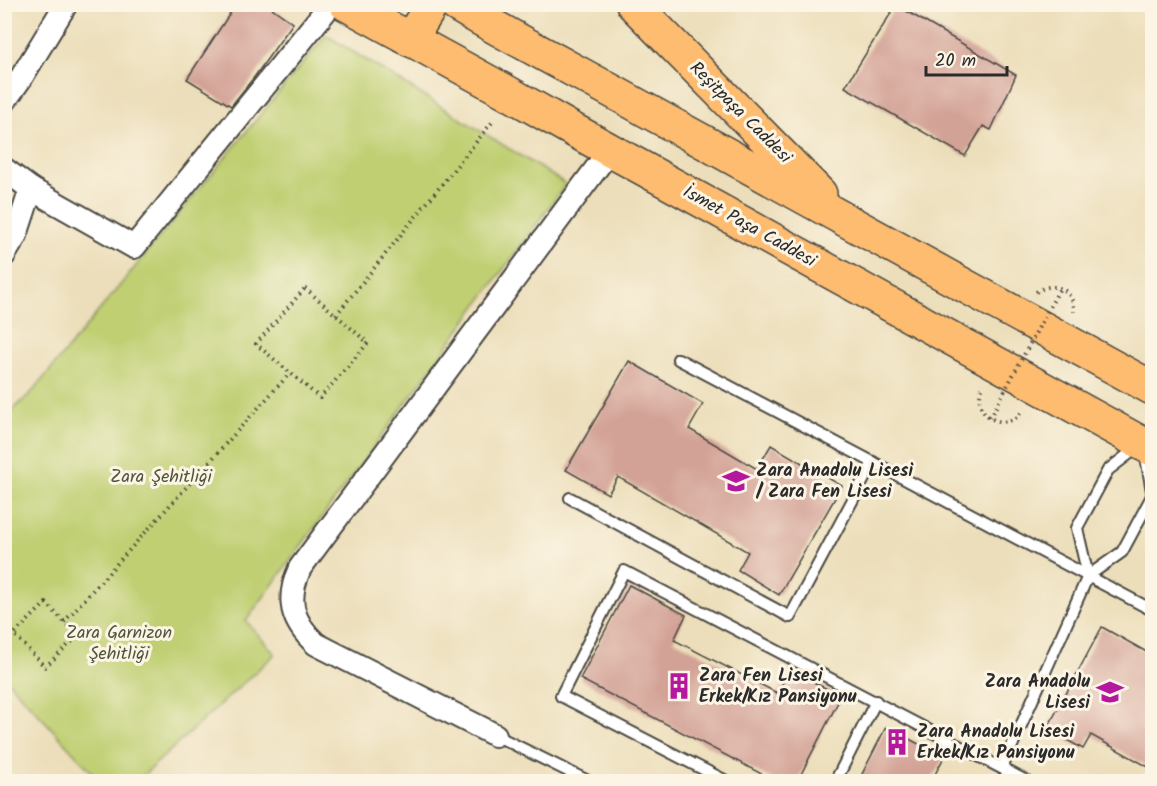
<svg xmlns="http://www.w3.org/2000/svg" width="1157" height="786" font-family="Kalam,sans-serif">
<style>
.green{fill:#bfcf72;stroke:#757d4e;stroke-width:1.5}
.building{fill:#d3a296}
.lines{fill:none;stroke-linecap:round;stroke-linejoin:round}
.service-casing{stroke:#484640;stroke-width:14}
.minor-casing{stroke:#484640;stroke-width:26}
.trunk-casing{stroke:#484640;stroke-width:36}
.path{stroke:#484640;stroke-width:4;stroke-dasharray:1.5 4.5;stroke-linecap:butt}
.service{stroke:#fff;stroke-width:10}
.minor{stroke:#fff;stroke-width:22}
.trunk{stroke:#fdbc70;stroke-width:33}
.path-bridge{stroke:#484640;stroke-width:4;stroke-dasharray:1.5 4.5;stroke-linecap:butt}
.labels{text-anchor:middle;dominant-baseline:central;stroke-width:6;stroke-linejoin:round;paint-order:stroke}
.street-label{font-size:18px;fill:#2b2b2b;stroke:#fcf5e5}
.poi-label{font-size:18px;font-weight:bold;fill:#2b2b2b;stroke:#fcf5e5;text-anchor:start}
.park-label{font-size:18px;fill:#50543d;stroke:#fcf5e5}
</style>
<rect width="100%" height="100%" fill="#fcf5e5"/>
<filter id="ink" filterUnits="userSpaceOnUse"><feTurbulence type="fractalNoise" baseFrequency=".0167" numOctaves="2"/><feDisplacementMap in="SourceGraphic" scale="12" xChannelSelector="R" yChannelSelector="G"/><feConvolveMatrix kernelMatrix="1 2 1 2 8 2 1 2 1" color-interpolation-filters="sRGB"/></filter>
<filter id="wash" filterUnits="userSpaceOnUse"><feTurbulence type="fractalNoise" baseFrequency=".008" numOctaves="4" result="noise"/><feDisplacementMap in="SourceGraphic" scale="24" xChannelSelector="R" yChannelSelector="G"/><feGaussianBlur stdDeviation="1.35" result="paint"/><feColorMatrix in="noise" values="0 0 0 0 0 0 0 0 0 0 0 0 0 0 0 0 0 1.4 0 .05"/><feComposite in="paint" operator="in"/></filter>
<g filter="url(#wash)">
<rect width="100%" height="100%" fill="#ecdeba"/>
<polygon class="green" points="326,35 566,184 246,621 275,654 137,781 100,781 5,678 5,417 33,391"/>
<g id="blocks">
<g class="building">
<polygon points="236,4 266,4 293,23 255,76 231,106 187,79"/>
<polygon points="896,5 1016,75 991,130 983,126 965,156 845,87"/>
<polygon points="629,361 703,404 689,429 757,469 771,445 842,486 779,595 738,570 748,552 618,477 608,494 566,470"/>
<polygon points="629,585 686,615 674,640 777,693 790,670 841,696 797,782 777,782 580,679"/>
<polygon points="1102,627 1152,655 1152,769 1091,735 1083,749 1047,729"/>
<polygon points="886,727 944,757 931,782 858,782"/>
</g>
</g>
</g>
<g filter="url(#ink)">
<use href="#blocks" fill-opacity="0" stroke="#484640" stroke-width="1.5"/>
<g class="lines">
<defs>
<g id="service">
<polyline points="678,359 1152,610"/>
<polyline points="1138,447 1108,470 1077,528 1088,576 1122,552 1152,496"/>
<polyline points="1145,452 1152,491"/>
<polyline points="570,498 790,617 873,462"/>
<polyline points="495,735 590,782"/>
<polyline points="1002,768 1088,576"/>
<polyline points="728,782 561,696 624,571 1028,782"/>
<polyline points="835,782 876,701"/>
</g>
<g id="minor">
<polyline points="4,102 21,78 66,4"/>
<polyline points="4,169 31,189 16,235 4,255"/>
<polyline points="31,189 134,247 331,4"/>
<path d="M495,735L316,644C291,621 286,599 300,568L610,150"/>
</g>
<g id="trunk">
<polyline points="346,4 505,91 568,127 1152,449"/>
<path d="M455,4C517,41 582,74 646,110C814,203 983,296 1152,388"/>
<polyline points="633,4 820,194"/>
<polyline points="410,40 432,4"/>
</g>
</defs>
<use href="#service" class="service-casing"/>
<use href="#minor" class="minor-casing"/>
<use href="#trunk" class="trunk-casing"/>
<g class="path">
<polygon points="305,288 368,343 320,398 256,344"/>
<path d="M1036,292C1054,280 1075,290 1074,312"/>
<polyline points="336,315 494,120"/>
<path d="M982,388C971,415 1004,434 1022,412"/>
<polygon points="46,603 78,636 45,667 14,634"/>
<polyline points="64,622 290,373"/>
</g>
<use href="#service" class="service"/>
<use href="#minor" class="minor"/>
<use href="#trunk" class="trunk"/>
<polyline class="path-bridge" points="990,418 1060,288"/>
</g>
</g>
<defs>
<symbol id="school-bare" viewBox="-9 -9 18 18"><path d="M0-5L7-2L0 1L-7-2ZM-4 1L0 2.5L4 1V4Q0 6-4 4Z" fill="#b5179e" stroke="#fcf5e5" stroke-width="2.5" paint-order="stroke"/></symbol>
<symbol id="building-bare" viewBox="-9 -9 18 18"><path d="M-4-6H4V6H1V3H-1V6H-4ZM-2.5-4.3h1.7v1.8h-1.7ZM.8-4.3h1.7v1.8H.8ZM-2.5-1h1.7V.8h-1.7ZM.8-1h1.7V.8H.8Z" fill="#b5179e" stroke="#fcf5e5" stroke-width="2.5" paint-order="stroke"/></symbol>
</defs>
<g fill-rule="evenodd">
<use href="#school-bare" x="717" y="462" width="38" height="38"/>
<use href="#building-bare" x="660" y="667" width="38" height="38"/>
<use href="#school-bare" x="1091" y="673" width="38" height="38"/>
<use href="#building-bare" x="878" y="723" width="38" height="38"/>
</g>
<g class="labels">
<g class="street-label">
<text transform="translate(740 113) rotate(45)">Reşitpaşa Caddesi</text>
<text transform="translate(749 227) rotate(29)">İsmet Paşa Caddesi</text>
</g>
<g class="poi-label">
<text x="756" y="471">Zara Anadolu Lisesi<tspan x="756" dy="21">/ Zara Fen Lisesi</tspan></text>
<text x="699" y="676">Zara Fen Lisesi<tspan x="699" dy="21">Erkek/Kız Pansiyonu</tspan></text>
<text x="1090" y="682" text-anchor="end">Zara Anadolu<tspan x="1090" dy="21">Lisesi</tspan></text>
<text x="917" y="732">Zara Anadolu Lisesi<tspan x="917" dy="21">Erkek/Kız Pansiyonu</tspan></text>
</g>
<g class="park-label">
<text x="161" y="477">Zara Şehitliği</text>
<text x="119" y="633">Zara Garnizon<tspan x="119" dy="21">Şehitliği</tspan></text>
</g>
</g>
<rect width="1157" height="786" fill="none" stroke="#fcf5e5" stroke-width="24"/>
<path d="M926 66v9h81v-9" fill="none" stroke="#2b2b2b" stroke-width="3"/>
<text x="935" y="66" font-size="18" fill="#2b2b2b" stroke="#fcf5e5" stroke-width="4.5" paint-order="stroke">20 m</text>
</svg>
